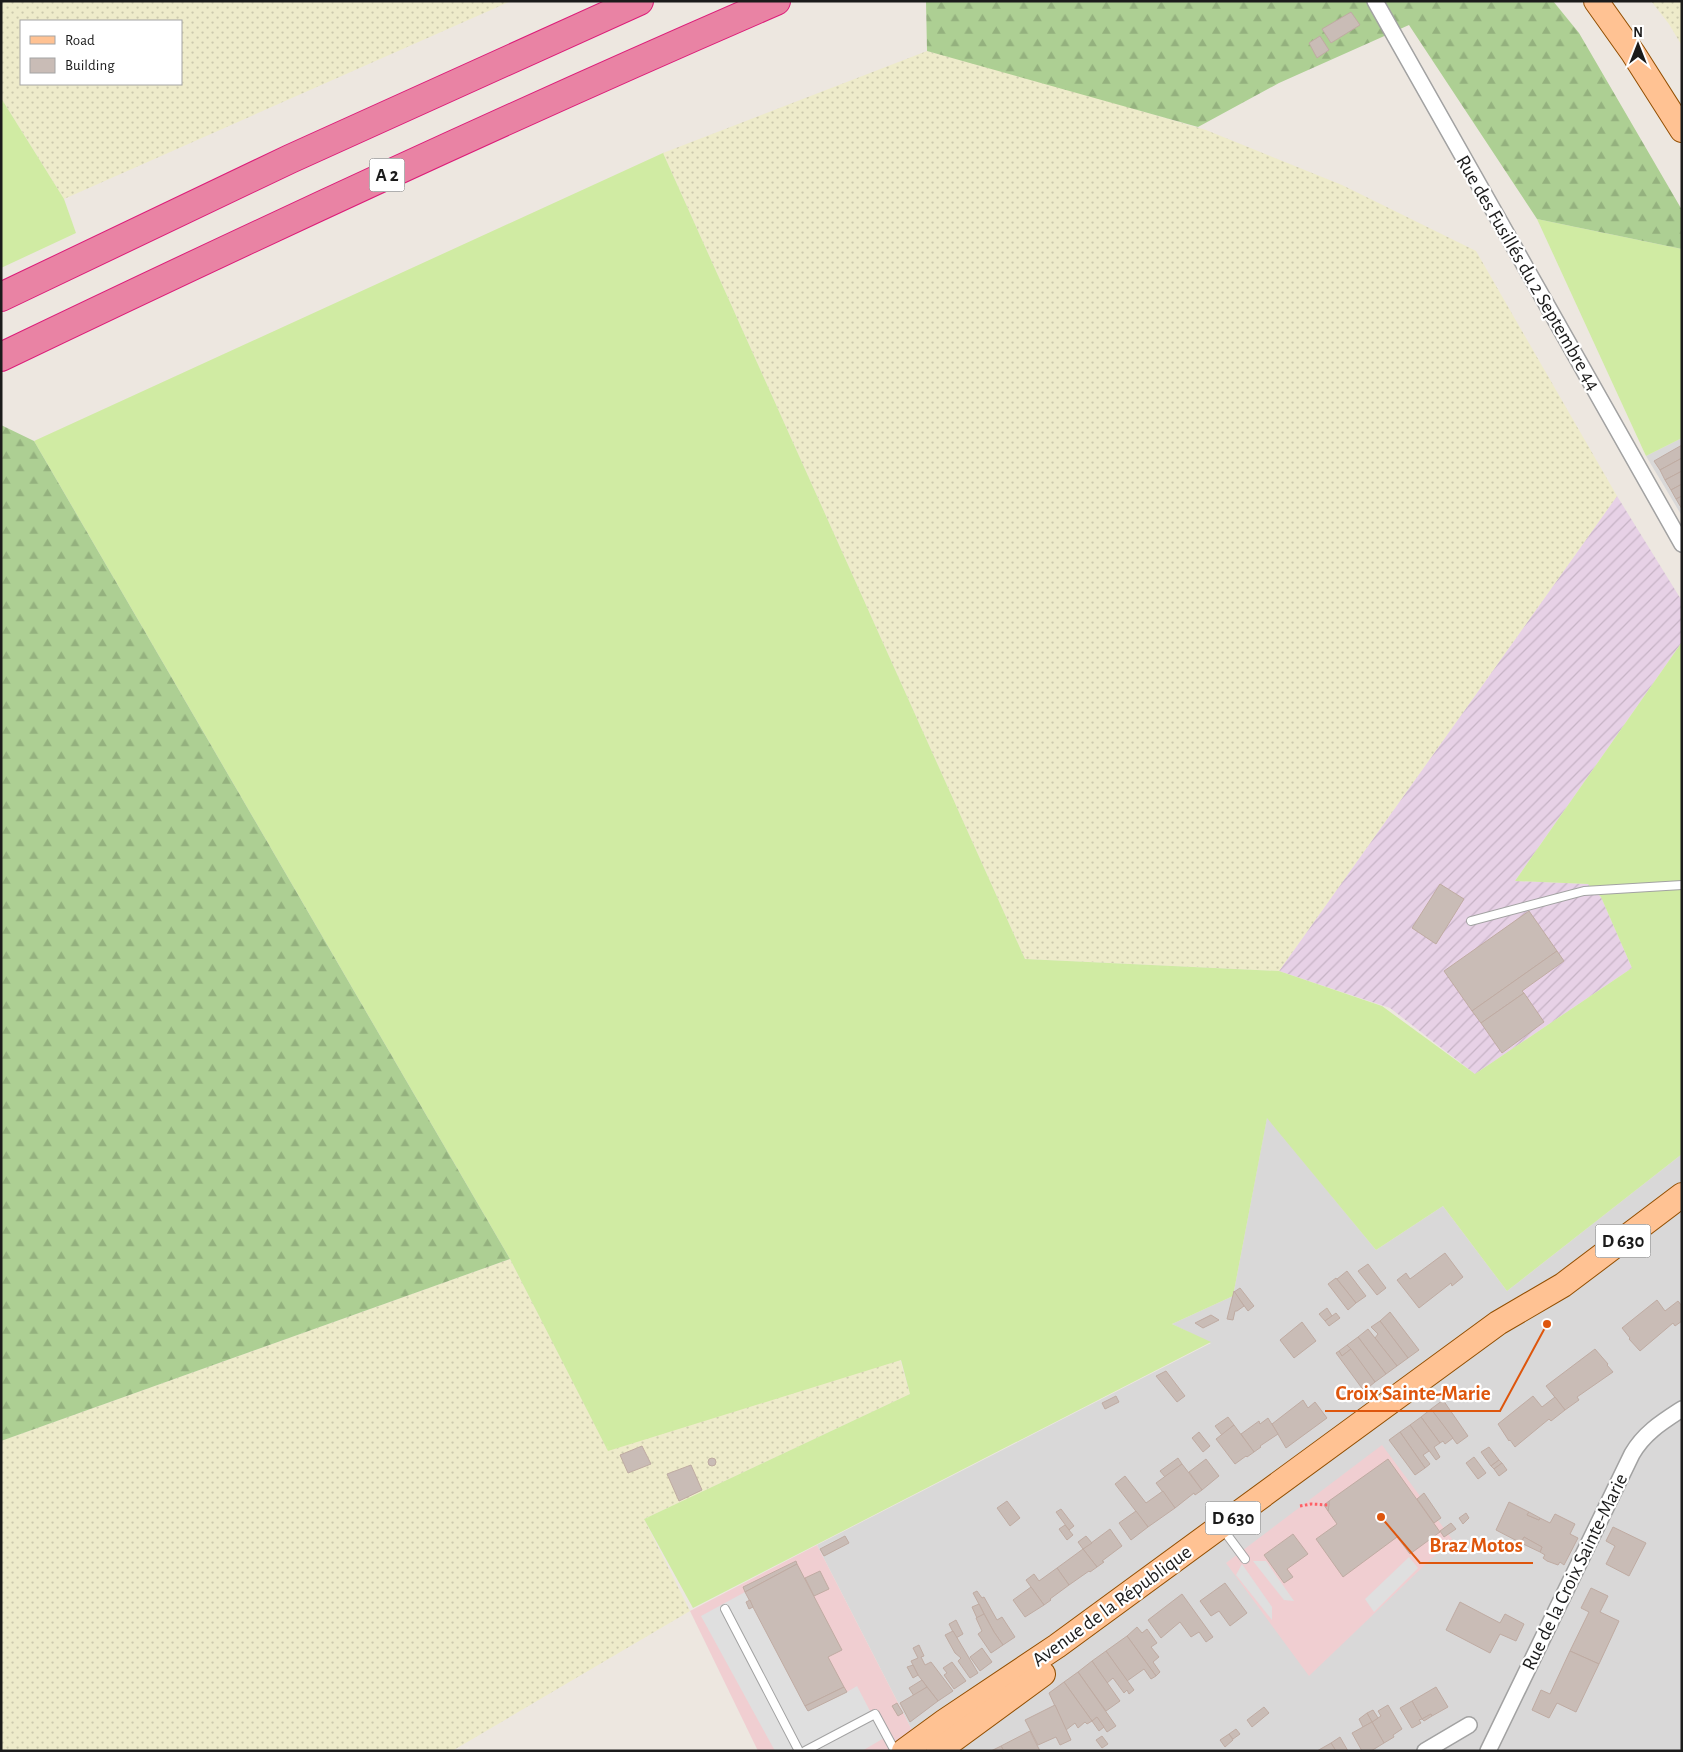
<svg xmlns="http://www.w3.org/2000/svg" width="1683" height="1752" font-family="'Alegreya Sans',sans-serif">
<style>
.residential{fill:#d9d8d8}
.commercial{fill:#f0ced1}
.industrial{fill:url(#industrial-furrows)}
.farmland{fill:url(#farmland-dots);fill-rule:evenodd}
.grass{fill:#d0eba3}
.forest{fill:url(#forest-firs)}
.parking{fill:#dfdfdf}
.building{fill:#c9bcb6;stroke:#bfaba2}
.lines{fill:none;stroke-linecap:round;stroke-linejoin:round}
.service-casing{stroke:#a2a2a2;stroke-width:10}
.minor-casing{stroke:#a2a2a2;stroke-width:18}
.primary-casing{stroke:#924e00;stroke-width:26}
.motorway-casing{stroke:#dc1c78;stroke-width:30}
.path{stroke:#ff5f65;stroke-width:3;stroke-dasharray:2.5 2.5;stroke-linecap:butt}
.service{stroke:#fff;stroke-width:8}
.minor{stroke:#fff;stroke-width:15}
.primary{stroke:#ffc293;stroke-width:24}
.motorway{stroke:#e983a4;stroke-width:28}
.labels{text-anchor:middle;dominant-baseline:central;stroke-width:4.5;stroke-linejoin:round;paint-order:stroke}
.shield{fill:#fff;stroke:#5f5f5f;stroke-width:1}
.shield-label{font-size:19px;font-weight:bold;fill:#1b1b1b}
.street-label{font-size:20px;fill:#1b1b1b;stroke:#fff}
.leader{fill:none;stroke:#de560d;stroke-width:2}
.callout-dot{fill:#de560d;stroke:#fff;stroke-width:2}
.callout-label{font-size:21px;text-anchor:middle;font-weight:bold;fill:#de560d;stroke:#fff;stroke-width:4.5;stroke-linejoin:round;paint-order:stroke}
</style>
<defs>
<pattern id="industrial-furrows" width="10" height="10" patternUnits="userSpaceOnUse" patternTransform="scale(1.25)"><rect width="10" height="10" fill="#e7d1e6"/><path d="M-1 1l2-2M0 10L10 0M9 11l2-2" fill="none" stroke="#c6b3c5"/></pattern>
<pattern id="farmland-dots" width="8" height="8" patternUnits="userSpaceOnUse" patternTransform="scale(1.25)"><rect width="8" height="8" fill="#eeebca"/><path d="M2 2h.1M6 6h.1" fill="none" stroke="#ccc9ad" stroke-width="1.8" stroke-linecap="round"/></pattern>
<pattern id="forest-firs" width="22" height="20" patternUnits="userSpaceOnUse" patternTransform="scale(1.25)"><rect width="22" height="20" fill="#adcf93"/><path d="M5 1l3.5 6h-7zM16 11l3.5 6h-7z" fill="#94b17e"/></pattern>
</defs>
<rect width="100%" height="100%" fill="#ede7e0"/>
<g class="residential">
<polygon points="1682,438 1682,516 1646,456"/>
<polygon points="1267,1117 1376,1250 1443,1206 1507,1291 1682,1154 1682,1751 892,1751 913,1732 817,1545 1211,1343 1172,1324 1233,1296"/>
</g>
<g class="commercial">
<polygon points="1382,1445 1452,1539 1309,1676 1226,1563"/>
<polygon points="817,1545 913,1732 892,1751 758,1751 690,1611"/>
</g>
<polygon class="industrial" points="1617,496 1682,601 1682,642 1515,881 1588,884 1601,897 1632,968 1475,1074 1390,1008 1279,971"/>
<g class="farmland">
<path d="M1,1H511L64,199L1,98ZM21,21H181V84H21Z"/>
<polygon points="1651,1 1682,1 1682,46 1669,24"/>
<polygon points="927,51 1027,77 1206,130 1342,185 1476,251 1617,496 1279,971 1025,959 663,153"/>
<polygon points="510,1259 608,1450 900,1359 910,1394 644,1519 690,1611 452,1751 1,1751 1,1441"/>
</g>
<g class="grass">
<polygon points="1,98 64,199 76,233 1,268"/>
<polygon points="663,153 1025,959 1279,971 1382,1006 1475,1074 1632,968 1601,897 1588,884 1515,881 1682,642 1682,1154 1507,1291 1443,1206 1376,1250 1267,1118 1233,1296 1172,1324 1211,1342 693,1608 644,1519 910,1394 901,1360 608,1451 510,1259 34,441"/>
<polygon points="1537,219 1682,249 1682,438 1646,456"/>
</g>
<g class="forest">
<polygon points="926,1 1553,1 1579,33 1682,210 1682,249 1537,219 1409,25 1279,83 1198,127 927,51"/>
<polygon points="1,425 34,441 510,1259 1,1441"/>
</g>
<g class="parking">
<polygon points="1409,1557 1418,1568 1374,1612 1365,1599"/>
<polygon points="1253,1561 1266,1561 1294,1601 1284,1600"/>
<polygon points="1242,1564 1272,1607 1272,1620 1236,1575"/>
<polygon points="745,1592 750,1600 746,1602 749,1608 753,1607 847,1692 857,1686 884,1738 862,1751 775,1751 701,1616"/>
</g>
<g class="building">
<polygon points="1351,12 1360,25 1331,43 1322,29"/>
<polygon points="1320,36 1329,50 1317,58 1309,43"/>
<polygon points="1682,445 1682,458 1660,470 1654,461"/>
<polygon points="1682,458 1682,471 1665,480 1660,470"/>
<polygon points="1682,471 1682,484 1671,490 1665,480"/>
<polygon points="1682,484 1682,496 1676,499 1671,490"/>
<polygon points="1682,496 1682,509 1676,499"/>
<polygon points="1440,884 1464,899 1436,944 1412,928"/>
<polygon points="1529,911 1557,951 1472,1011 1444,971"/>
<polygon points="1557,951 1564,961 1522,991 1524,993 1481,1023 1472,1011"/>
<polygon points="1524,993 1544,1022 1502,1053 1481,1023"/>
<polygon points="1445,1253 1463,1277 1452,1286 1451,1283 1419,1308 1397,1280 1406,1273 1410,1279"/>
<polygon points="1368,1264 1386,1288 1377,1295 1358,1271"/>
<polygon points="1347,1271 1366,1296 1356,1303 1337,1279"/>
<polygon points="1336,1278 1356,1303 1348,1310 1328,1284"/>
<polygon points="1240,1288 1254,1306 1248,1311 1234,1292"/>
<polygon points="1234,1291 1244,1306 1237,1311 1235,1311 1233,1320 1227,1319"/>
<polygon points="1657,1300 1665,1311 1678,1301 1682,1306 1682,1321 1675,1326 1673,1323 1640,1351 1629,1339 1630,1338 1622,1328"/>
<polygon points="1327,1308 1332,1316 1325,1321 1319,1314"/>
<polygon points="1390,1312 1419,1350 1408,1358 1380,1321"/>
<polygon points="1336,1313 1340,1318 1329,1326 1325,1321"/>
<polygon points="1211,1315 1219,1320 1203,1328 1195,1323"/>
<polygon points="1380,1321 1408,1358 1397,1366 1375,1338 1378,1334 1371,1327"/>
<polygon points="1302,1322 1316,1341 1294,1358 1280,1340"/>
<polygon points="1368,1329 1397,1366 1386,1374 1358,1337"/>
<polygon points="1358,1337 1386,1374 1375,1382 1347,1345"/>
<polygon points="1347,1345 1351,1349 1342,1356 1339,1351"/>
<polygon points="1351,1349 1375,1382 1364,1391 1336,1353 1339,1351 1342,1356"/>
<polygon points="1595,1349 1608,1364 1607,1365 1613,1372 1577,1397 1579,1400 1565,1410 1546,1386"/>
<polygon points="1166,1371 1185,1396 1177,1402 1156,1376"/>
<polygon points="1116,1396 1119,1402 1105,1409 1102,1403"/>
<polygon points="1533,1396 1542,1407 1555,1397 1565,1410 1551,1421 1549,1419 1515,1447 1510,1440 1509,1441 1498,1424"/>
<polygon points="1303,1400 1308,1408 1315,1402 1327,1418 1286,1448 1272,1424"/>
<polygon points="1443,1400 1468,1436 1457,1444 1431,1409"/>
<polygon points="1431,1409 1453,1438 1445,1444 1443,1441 1440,1443 1421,1417"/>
<polygon points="1228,1417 1234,1425 1222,1435 1215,1426"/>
<polygon points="1421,1417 1440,1443 1434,1447 1440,1457 1436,1460 1410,1425"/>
<polygon points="1268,1418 1278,1434 1260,1446 1261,1447 1254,1452 1241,1434 1259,1421 1260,1424"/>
<polygon points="1234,1425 1254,1452 1247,1457 1246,1456 1235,1464 1216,1439"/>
<polygon points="1410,1425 1429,1451 1423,1455 1430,1464 1425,1468 1400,1432"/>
<polygon points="1199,1432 1210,1446 1203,1452 1192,1438"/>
<polygon points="1400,1432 1425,1468 1415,1475 1389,1440"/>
<polygon points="642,1446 651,1464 628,1473 620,1455"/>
<polygon points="1489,1447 1499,1460 1491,1466 1481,1452"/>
<polygon points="1474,1457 1486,1473 1478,1479 1466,1463"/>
<circle cx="712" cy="1462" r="4"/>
<polygon points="1178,1458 1182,1464 1165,1477 1160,1471"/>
<polygon points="1206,1459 1219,1476 1202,1490 1189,1472"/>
<polygon points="1388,1459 1440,1532 1410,1554 1397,1537 1343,1577 1316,1539 1337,1524 1328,1511 1329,1501"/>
<polygon points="1499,1460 1502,1463 1494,1469 1491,1466"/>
<polygon points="1502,1463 1507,1470 1499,1476 1494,1469"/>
<polygon points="1182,1464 1202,1490 1195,1495 1194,1493 1175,1508 1156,1483"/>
<polygon points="691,1465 702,1490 679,1501 667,1474"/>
<polygon points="1125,1476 1146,1503 1163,1491 1175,1508 1148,1527 1115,1484"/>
<polygon points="1424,1493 1441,1518 1434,1523 1417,1499"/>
<polygon points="1007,1501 1020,1518 1010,1526 997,1508"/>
<polygon points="1329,1501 1329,1505 1328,1511 1324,1505"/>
<polygon points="1509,1502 1529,1512 1527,1515 1539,1520 1540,1518 1550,1523 1555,1514 1575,1524 1570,1534 1578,1538 1564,1565 1560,1562 1558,1565 1547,1561 1543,1558 1545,1555 1540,1552 1542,1547 1524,1537 1521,1543 1496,1530"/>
<polygon points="1061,1509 1074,1526 1069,1530 1056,1512"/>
<polygon points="1136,1511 1148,1527 1131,1540 1119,1523"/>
<polygon points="1529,1512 1540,1518 1539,1520 1527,1515"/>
<polygon points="1466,1513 1469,1518 1463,1524 1459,1518"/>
<polygon points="1451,1523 1456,1529 1444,1537 1440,1531"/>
<polygon points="1065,1525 1073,1535 1067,1540 1059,1529"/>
<polygon points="1613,1527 1646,1543 1629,1576 1606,1564 1615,1546 1606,1541"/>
<polygon points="1110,1529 1122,1546 1102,1561 1104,1562 1097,1567 1083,1549"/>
<polygon points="1293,1534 1308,1554 1287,1569 1293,1577 1284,1583 1264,1555"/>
<polygon points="845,1536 849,1543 824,1556 820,1549"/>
<polygon points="1086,1536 1092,1543 1083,1549 1078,1542"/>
<polygon points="1524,1537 1542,1547 1540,1552 1521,1543"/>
<polygon points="1083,1549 1097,1567 1090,1572 1089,1571 1069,1585 1057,1568"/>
<polygon points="796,1561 797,1564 745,1592 743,1587"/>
<polygon points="797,1564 842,1650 828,1657 844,1687 805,1706 745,1592"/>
<polygon points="1057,1568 1069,1585 1050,1599 1051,1600 1044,1605 1026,1580 1034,1574 1039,1581"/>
<polygon points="820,1571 829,1589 814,1596 805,1578"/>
<polygon points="1225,1583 1247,1613 1230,1626 1219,1611 1211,1616 1200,1601"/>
<polygon points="1031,1587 1044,1605 1025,1617 1013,1600"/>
<polygon points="1591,1588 1608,1596 1600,1612 1619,1621 1599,1664 1570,1651 1589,1612 1581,1608"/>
<polygon points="977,1591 982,1598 984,1597 997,1620 1002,1617 1015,1637 1003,1645 994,1632 973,1593"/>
<polygon points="1182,1594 1213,1637 1206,1642 1199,1632 1191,1637 1180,1622 1161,1638 1148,1620"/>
<polygon points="750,1600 753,1607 749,1609 746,1602"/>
<polygon points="1460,1602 1500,1623 1505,1614 1524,1624 1516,1641 1500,1634 1490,1653 1446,1630"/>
<polygon points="979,1604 984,1614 977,1618 972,1607"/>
<polygon points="984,1614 994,1632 1003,1645 991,1653 978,1634 982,1631 976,1618"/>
<polygon points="956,1620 963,1634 956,1638 949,1624"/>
<polygon points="1137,1627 1142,1633 1147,1629 1157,1643 1151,1647 1159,1657 1153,1662 1160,1672 1156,1676 1127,1636"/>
<polygon points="953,1631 978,1673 970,1678 958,1661 961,1658 955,1653 945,1635"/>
<polygon points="1127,1636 1156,1676 1151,1679 1144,1669 1127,1681 1106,1651"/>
<polygon points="919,1645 924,1656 921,1657 925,1665 931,1662 953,1691 938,1701 918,1675 911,1661 918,1658 913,1648"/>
<polygon points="982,1648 992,1662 980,1671 970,1657"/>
<polygon points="1106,1651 1134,1690 1129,1694 1127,1690 1124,1693 1113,1678 1107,1683 1092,1661"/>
<polygon points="1570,1651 1599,1664 1576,1712 1557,1703 1549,1718 1532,1710 1541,1690 1550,1694"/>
<polygon points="1092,1661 1120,1701 1106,1711 1078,1672"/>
<polygon points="952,1662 966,1681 954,1689 944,1675 947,1673 943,1668"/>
<polygon points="913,1665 918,1675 913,1678 907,1667"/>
<polygon points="1078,1672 1116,1726 1107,1732 1097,1717 1092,1721 1064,1682"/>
<polygon points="922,1680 927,1687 914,1696 909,1688"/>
<polygon points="1064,1682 1092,1721 1087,1724 1085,1722 1078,1728 1075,1723 1066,1730 1049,1693"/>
<polygon points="844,1687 847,1692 808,1711 805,1706"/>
<polygon points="927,1687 938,1701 910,1722 900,1703"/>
<polygon points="1436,1687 1448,1707 1432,1716 1431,1714 1422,1719 1412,1701"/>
<polygon points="1412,1701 1422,1719 1419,1720 1421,1723 1412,1728 1400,1708"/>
<polygon points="897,1703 903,1713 898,1716 892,1706"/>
<polygon points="1055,1705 1071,1740 1060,1745 1056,1737 1038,1745 1025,1720"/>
<polygon points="1388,1705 1402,1729 1393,1735 1394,1737 1384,1743 1372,1722 1381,1716 1378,1711"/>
<polygon points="1264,1707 1269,1713 1252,1727 1247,1720"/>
<polygon points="1373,1710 1378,1718 1372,1722 1367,1713"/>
<polygon points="1367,1713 1372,1722 1363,1727 1359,1719"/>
<polygon points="1431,1714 1432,1716 1424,1721 1422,1719"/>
<polygon points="1097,1717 1104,1727 1099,1731 1092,1721"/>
<polygon points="1372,1722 1384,1743 1371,1751 1362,1751 1352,1733"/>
<polygon points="1236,1729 1240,1734 1233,1739 1229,1734"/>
<polygon points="1030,1731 1040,1751 1004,1751 1001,1746"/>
<polygon points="1229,1734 1233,1740 1225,1747 1220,1740"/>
<polygon points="1102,1736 1108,1744 1102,1748 1096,1740"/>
<polygon points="1340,1737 1348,1751 1336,1751 1331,1743"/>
<polygon points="1331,1743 1336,1751 1317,1751"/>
<polygon points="1001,1746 1004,1751 991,1751"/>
</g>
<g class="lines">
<defs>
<g id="service">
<polyline points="1471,921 1584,891 1682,885"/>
<polyline points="1222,1528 1245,1559"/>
<polyline points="725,1609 799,1751"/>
<polyline points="805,1751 875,1714 895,1751"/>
</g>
<g id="minor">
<polyline points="1375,1 1682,544"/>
<polyline points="1425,1751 1469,1725"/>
<path d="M1488,1751L1632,1454C1644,1433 1662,1422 1682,1409"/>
</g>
<g id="primary">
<polyline points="1596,1 1633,53 1682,130"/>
<polyline points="904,1751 945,1721 1057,1646 1498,1323 1563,1285 1682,1195"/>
<polyline points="938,1751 1043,1674"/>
</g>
<g id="motorway">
<polyline points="1,297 290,159 639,1"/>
<path d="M1,357C257,234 515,114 776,1"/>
</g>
</defs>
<use href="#service" class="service-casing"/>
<use href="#minor" class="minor-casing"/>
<use href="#primary" class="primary-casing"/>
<use href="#motorway" class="motorway-casing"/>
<polyline class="path" points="1300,1506 1311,1504 1329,1505"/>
<use href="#service" class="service"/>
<use href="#minor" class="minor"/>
<use href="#primary" class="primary"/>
<use href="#motorway" class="motorway"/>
</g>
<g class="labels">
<g class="shield">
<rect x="369.5" y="158.5" width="35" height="33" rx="4"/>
<rect x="1595.5" y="1224.5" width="55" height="33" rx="4"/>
<rect x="1205.5" y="1501.5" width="55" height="33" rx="4"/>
</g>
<g class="shield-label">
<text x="387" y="175">A 2</text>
<text x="1623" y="1241">D 630</text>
<text x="1233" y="1518">D 630</text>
</g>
<g class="street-label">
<text transform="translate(1528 273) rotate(60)">Rue des Fusillés du 2 Septembre 44</text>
<text transform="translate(1575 1572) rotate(-64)">Rue de la Croix Sainte-Marie</text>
<text transform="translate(1112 1606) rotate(-36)">Avenue de la République</text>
</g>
</g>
<path class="leader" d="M1547 1324L1500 1411H1325M1381 1517L1420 1563H1533"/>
<g class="callout-dot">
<circle cx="1547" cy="1324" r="5"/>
<circle cx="1381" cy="1517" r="5"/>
</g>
<g class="callout-label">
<text x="1413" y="1400">Croix Sainte-Marie</text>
<text x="1476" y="1552">Braz Motos</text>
</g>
<rect width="1683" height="1752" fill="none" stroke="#1b1b1b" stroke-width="5"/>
<rect x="20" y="20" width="162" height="65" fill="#ffffff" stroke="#a4a4a4"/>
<rect x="30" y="36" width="25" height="8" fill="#ffc293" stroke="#a4a4a4"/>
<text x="65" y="45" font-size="15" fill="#1b1b1b">Road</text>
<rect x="30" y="58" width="25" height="15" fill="#c9bcb6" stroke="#a4a4a4"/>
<text x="65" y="70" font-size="15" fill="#1b1b1b">Building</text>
<g transform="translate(1638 45)" stroke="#ffffff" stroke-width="4" paint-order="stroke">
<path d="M0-4L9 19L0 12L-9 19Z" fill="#1b1b1b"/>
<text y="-8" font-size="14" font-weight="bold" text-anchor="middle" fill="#1b1b1b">N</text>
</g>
</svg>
